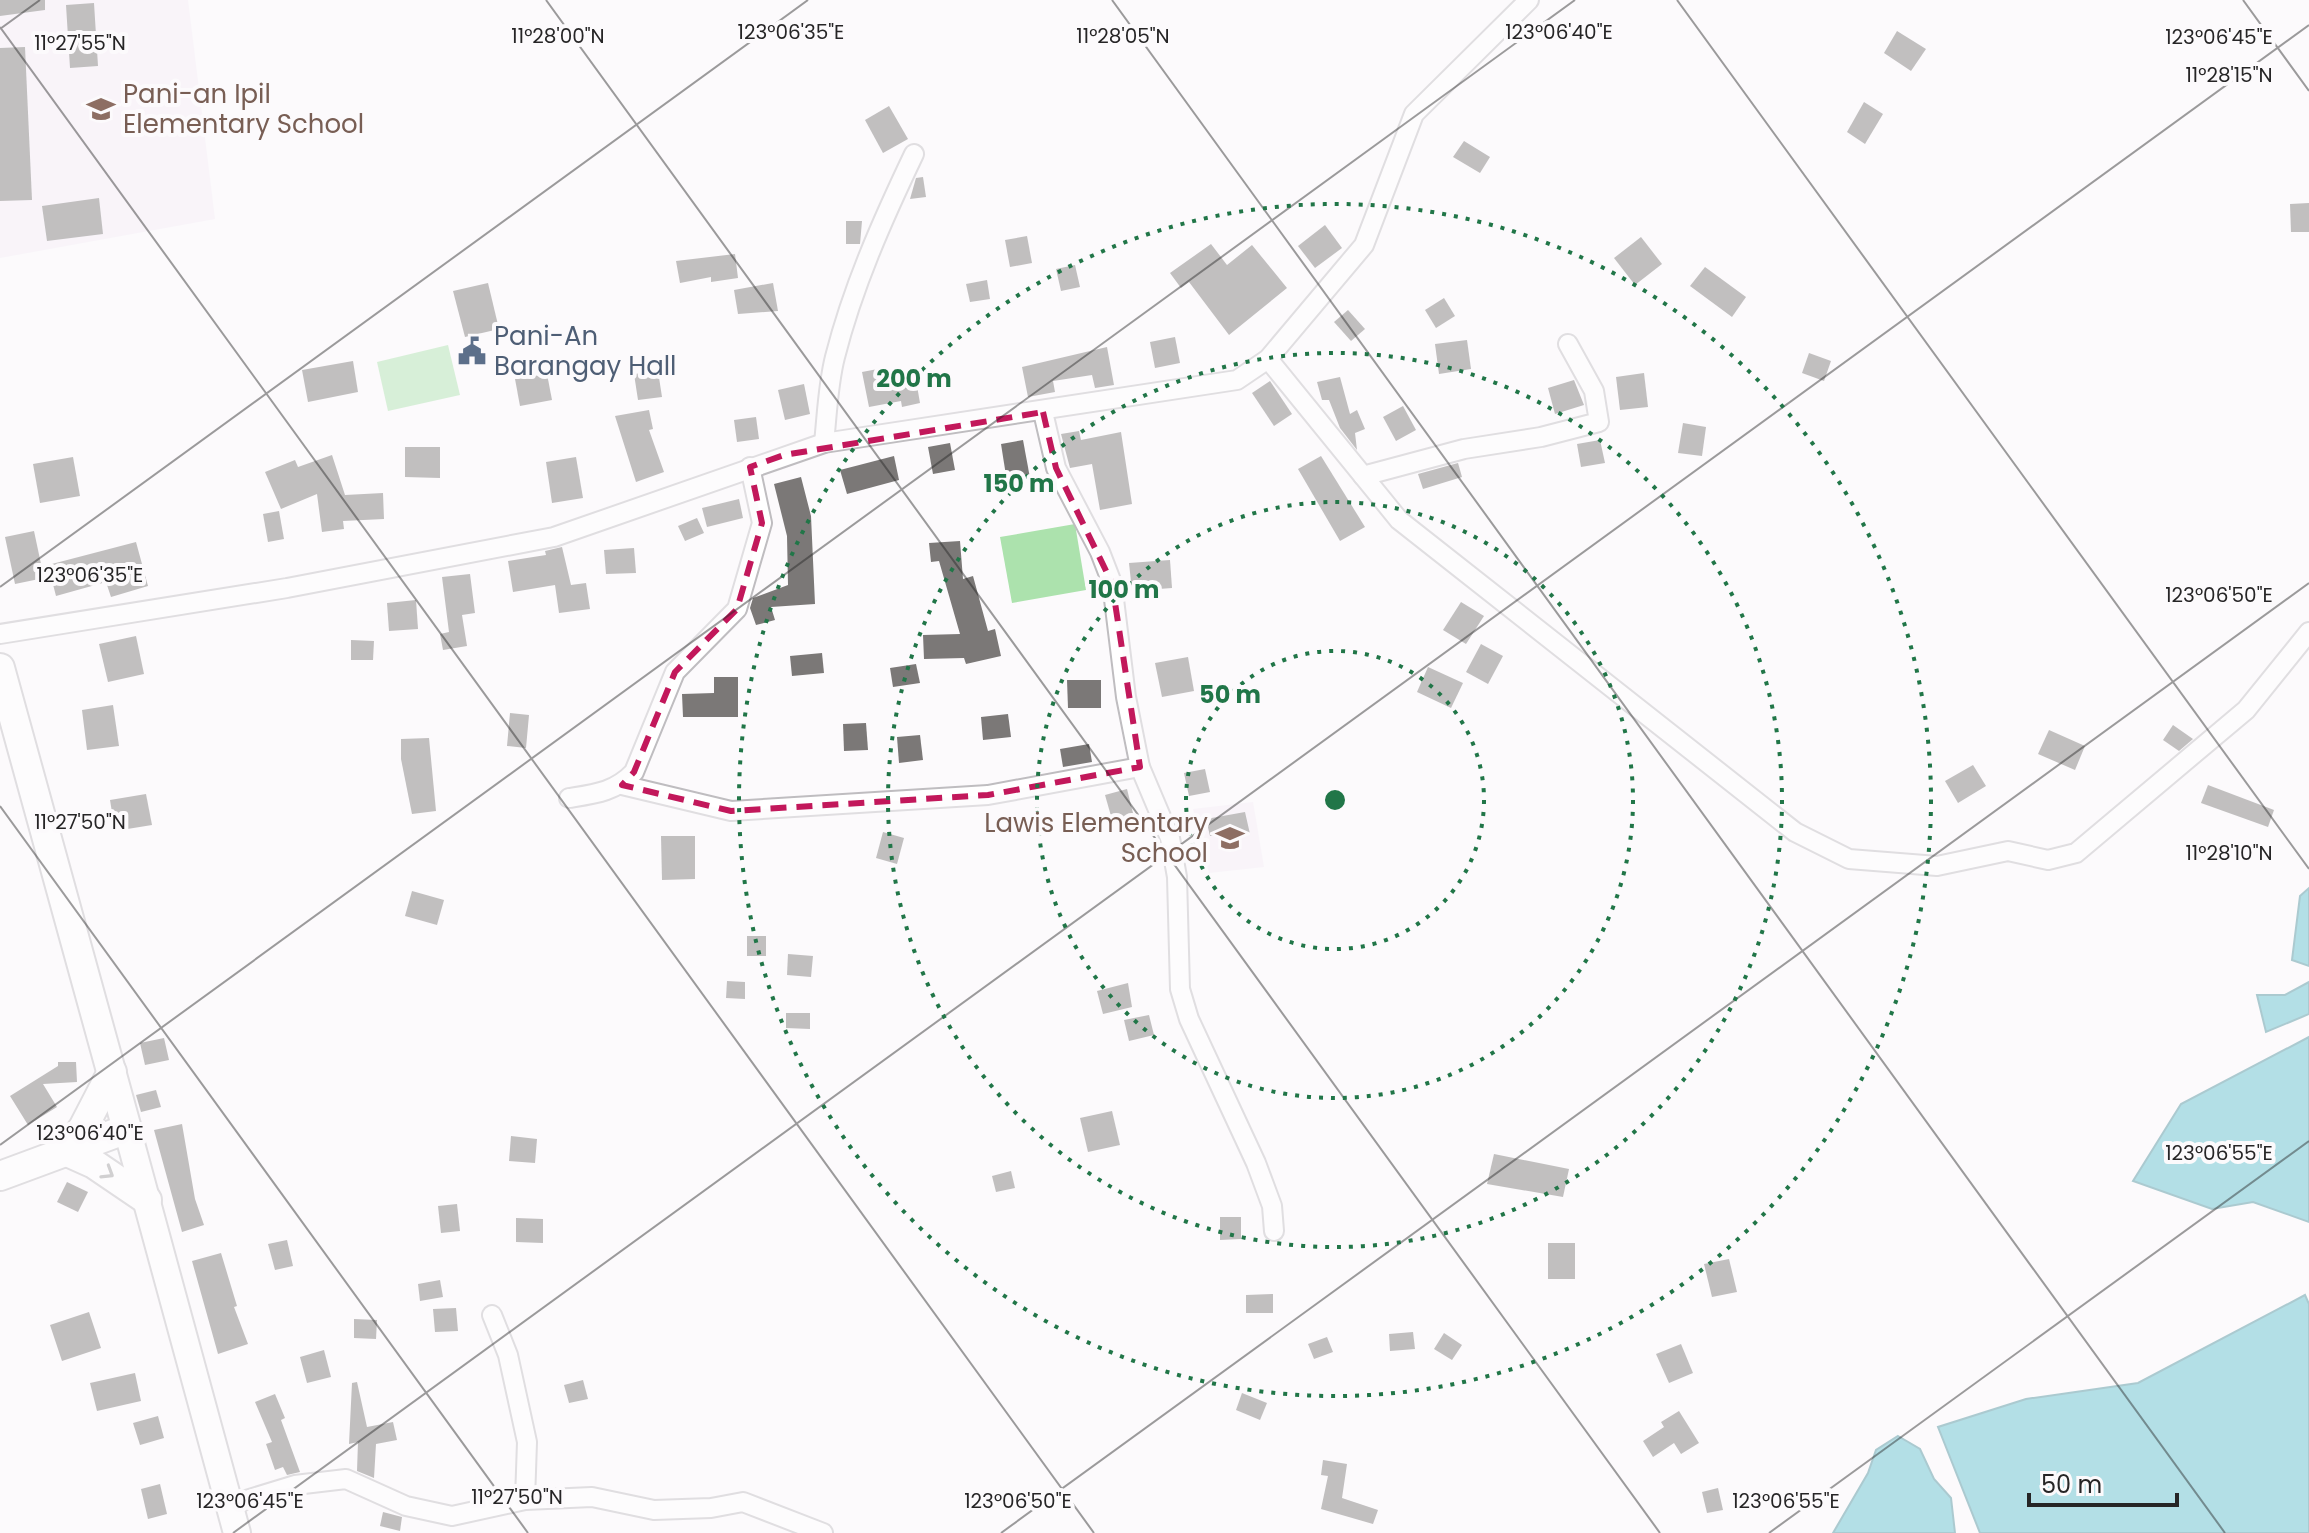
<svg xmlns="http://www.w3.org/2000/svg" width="2309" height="1533" font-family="Poppins,sans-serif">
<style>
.built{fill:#f5eef7}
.green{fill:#ace2ad}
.water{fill:#5bbecd;stroke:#4b909b;stroke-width:2}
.building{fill:#7b7877}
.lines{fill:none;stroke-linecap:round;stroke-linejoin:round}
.minor-casing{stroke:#bfbdc0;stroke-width:22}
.secondary-casing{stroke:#bfbdc0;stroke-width:30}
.primary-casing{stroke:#bfbdc0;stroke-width:32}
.minor{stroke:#fff;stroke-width:18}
.secondary{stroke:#fff;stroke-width:26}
.primary{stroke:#fff;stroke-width:28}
.oneway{stroke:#9d9d9d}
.marked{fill:none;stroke:#c2185b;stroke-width:6;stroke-dasharray:16 10;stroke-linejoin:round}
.ticks{fill:none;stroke:#262526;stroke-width:2;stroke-opacity:0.45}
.ring{fill:none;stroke:#217648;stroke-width:4;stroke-dasharray:4 8}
.labels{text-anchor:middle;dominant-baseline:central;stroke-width:8;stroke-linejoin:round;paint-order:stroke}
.education-label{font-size:26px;fill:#785e54;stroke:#fcfafc;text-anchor:start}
.service-label{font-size:26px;fill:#4e5e75;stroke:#fcfafc;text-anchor:start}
.ticks-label{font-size:20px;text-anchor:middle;fill:#262526;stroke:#fcfafc;stroke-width:8;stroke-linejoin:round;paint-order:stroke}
.centre{fill:#217648;stroke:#fcfafc;stroke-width:4}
.ring-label{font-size:24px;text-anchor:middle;font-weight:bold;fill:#217648;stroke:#fcfafc;stroke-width:8;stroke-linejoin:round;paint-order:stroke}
</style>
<rect width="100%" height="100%" fill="#fcfafc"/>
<g class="built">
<polygon points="0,0 188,0 215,219 0,258"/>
<polygon points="1253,802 1264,867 1209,873 1193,809"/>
</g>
<g class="green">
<polygon points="448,345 460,395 388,411 377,362"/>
<polygon points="1075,524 1086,590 1012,603 1000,537"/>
</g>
<g class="water">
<polygon points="2309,888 2309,966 2292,960 2300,896"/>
<polygon points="2309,982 2309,1014 2266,1032 2257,995 2285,995"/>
<polygon points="2309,1037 2309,1222 2253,1202 2212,1209 2133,1181 2181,1104"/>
<polygon points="2305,1295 2309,1304 2309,1533 1980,1533 1938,1427 2026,1399 2138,1383"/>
<polygon points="1898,1436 1920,1449 1934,1479 1951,1498 1955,1533 1833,1533 1868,1473 1876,1450"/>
</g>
<g class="building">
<polygon points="0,0 45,0 45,10 0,16"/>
<polygon points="94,3 98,66 70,68 66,5"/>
<polygon points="1897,31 1926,49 1911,71 1884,53"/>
<polygon points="25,47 32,200 0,201 0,48"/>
<polygon points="1864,102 1883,114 1865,144 1847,132"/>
<polygon points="889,106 908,139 883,153 865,120"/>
<polygon points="1464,141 1490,157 1480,173 1453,157"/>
<polygon points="923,177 926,197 910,199 916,178"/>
<polygon points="99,198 103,234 47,241 42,206"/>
<polygon points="2309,203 2309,232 2291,232 2290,204"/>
<polygon points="846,221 862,221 860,244 846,244"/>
<polygon points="1325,225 1342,248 1315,268 1298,246"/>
<polygon points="1027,236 1032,263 1010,267 1005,240"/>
<polygon points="1641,237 1662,264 1635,285 1614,258"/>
<polygon points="1211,244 1227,265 1252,245 1287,288 1229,335 1189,282 1181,288 1170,273"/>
<polygon points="735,254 738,278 711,282 711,277 680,283 676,261"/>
<polygon points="1075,265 1080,287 1061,291 1056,269"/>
<polygon points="1705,267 1746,297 1732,317 1690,286"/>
<polygon points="987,280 990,299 970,302 966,284"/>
<polygon points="488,283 499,329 465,337 453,291"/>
<polygon points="773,283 778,311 738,314 734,290"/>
<polygon points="1444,298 1455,316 1436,328 1425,310"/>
<polygon points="1348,310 1365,329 1351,341 1334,322"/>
<polygon points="1175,337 1180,363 1155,368 1150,342"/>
<polygon points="1467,340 1471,369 1439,374 1435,344"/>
<polygon points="1107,347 1114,385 1095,388 1092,375 1053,381 1055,392 1028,397 1022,367"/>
<polygon points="1809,353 1831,361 1824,381 1802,373"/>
<polygon points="353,361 358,392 308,402 302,370"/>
<polygon points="883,368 886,385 916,380 920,403 902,407 901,401 869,407 862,372"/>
<polygon points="658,371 662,397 638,400 634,374"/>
<polygon points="1644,373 1648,407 1620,410 1616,377"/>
<polygon points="547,374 552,400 520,406 515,379"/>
<polygon points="1340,377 1350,414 1357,410 1365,429 1355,433 1357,450 1340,428 1329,400 1322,400 1317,382"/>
<polygon points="1574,380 1584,405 1555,414 1548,388"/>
<polygon points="1270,381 1292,414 1274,426 1252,393"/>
<polygon points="804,384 810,414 785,420 778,390"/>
<polygon points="1403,406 1416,430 1396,441 1383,417"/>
<polygon points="649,410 653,429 649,430 664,472 636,482 615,416"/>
<polygon points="756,417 759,439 737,442 734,420"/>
<polygon points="1683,423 1706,427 1702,456 1678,453"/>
<polygon points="1079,431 1081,440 1121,432 1132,504 1100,510 1092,464 1070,468 1061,434"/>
<polygon points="1023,440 1030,478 1007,482 1001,444"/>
<polygon points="1600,440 1605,463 1581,467 1577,444"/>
<polygon points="950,443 955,470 933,474 928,447"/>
<polygon points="405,447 440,447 440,478 405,477"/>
<polygon points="332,455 345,495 383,493 384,519 343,521 344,529 322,532 317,494 281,509 265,472 295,460 298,467"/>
<polygon points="894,456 899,480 847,494 840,470"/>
<polygon points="1321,456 1365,527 1340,541 1298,469"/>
<polygon points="73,457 80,496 40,503 33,464"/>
<polygon points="576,457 583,498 552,503 546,462"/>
<polygon points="1458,463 1462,477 1423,489 1418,474"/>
<polygon points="801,477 811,516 815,604 771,607 775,620 756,625 750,608 753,598 788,585 787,536 774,484"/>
<polygon points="739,499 743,518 707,527 702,508"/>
<polygon points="279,511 284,539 268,542 263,514"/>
<polygon points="697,518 704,533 685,541 678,526"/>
<polygon points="34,531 44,578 15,584 5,537"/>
<polygon points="960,541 963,579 973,576 988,631 995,629 1001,656 966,664 964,658 924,659 923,635 960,634 939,561 931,562 929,543"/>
<polygon points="136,542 148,586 111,597 106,582 56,596 48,565"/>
<polygon points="562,547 571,585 586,583 590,609 559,613 555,585 513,592 508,561 546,555 545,551"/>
<polygon points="634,548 636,573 606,574 604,550"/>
<polygon points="1170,560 1172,588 1132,591 1129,563"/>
<polygon points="470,574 475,613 462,615 467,646 443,650 440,634 449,632 442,577"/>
<polygon points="416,600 418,629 389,631 387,603"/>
<polygon points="1461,602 1484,616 1466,644 1443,630"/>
<polygon points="136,636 144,674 108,682 99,644"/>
<polygon points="351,640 374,641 373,660 351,660"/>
<polygon points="1481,644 1503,656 1488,684 1466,672"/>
<polygon points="822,653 824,673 792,676 790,656"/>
<polygon points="1188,657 1194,691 1162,697 1155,663"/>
<polygon points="916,664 920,683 893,687 890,668"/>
<polygon points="1428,667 1463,683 1451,708 1417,692"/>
<polygon points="714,677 738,677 738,717 683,717 682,694 714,693"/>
<polygon points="1067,680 1101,680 1101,708 1068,708"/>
<polygon points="113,705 119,746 87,750 82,710"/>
<polygon points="510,713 529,715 526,748 507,746"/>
<polygon points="1008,714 1011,737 983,740 981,717"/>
<polygon points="866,723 868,750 844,751 843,724"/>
<polygon points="2173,725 2193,739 2179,751 2163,740"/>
<polygon points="2049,730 2085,746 2075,770 2038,754"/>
<polygon points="920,735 923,760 899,763 897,737"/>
<polygon points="429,738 436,811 412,814 401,759 401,739"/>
<polygon points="1089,744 1092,762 1063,767 1060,749"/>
<polygon points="1973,765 1986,786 1958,803 1945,781"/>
<polygon points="1205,769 1210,792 1189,796 1184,773"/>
<polygon points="2208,785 2274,810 2268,827 2201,803"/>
<polygon points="1127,789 1134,817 1113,823 1105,795"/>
<polygon points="146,794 152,825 115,831 110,800"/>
<polygon points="1245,812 1250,834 1235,836 1233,831 1210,836 1206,819"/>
<polygon points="883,832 904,838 897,864 876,858"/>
<polygon points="661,836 695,836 695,879 662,880"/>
<polygon points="412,891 444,900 437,925 405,916"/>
<rect x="747" y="936" width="19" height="20"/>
<polygon points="788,954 813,956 811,977 787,975"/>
<polygon points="727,981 745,982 745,999 726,998"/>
<polygon points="1128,983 1132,1007 1103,1014 1097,991"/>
<polygon points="786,1013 810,1013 810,1029 786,1028"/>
<polygon points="1149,1015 1154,1035 1129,1041 1124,1020"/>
<polygon points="164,1038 169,1060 145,1065 140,1043"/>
<polygon points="58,1062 76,1062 77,1082 43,1084 57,1107 28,1125 10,1096 58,1066"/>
<polygon points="156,1090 161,1107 141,1112 136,1095"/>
<polygon points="1112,1111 1120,1145 1088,1152 1080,1118"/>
<polygon points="182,1124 195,1199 204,1225 182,1232 154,1130"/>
<polygon points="511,1136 537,1139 535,1163 509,1161"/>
<polygon points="1494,1154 1569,1169 1563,1197 1487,1184"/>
<polygon points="1011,1171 1015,1188 996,1192 992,1176"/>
<polygon points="67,1182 88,1192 78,1212 57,1202"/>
<polygon points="457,1204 460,1231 441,1233 438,1206"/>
<polygon points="1220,1217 1241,1217 1241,1239 1220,1240"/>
<polygon points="516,1218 543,1219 543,1243 516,1242"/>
<polygon points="287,1240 293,1266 275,1270 268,1244"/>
<rect x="1548" y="1243" width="27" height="36"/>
<polygon points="221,1253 237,1306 234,1307 248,1344 218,1354 192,1261"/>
<polygon points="1729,1259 1737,1292 1712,1297 1704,1264"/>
<polygon points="440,1280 443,1297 420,1301 418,1284"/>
<polygon points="1273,1294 1273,1313 1246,1313 1246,1295"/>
<polygon points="456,1308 458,1331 435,1332 433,1309"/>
<polygon points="89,1312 101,1348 62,1361 50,1325"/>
<polygon points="354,1319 377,1320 376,1339 354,1338"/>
<polygon points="1413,1332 1415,1349 1390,1351 1389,1334"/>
<polygon points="1444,1333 1462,1345 1452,1360 1434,1349"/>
<polygon points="1327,1337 1333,1352 1314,1359 1308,1344"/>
<polygon points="1681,1344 1693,1373 1669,1383 1656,1354"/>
<polygon points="324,1350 331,1377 307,1383 300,1357"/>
<polygon points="135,1373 141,1401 97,1411 90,1383"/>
<polygon points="583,1380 588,1399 569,1403 564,1385"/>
<polygon points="357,1382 367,1427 393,1422 397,1440 376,1444 374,1478 357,1471 358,1442 349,1444 352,1383"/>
<polygon points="1242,1393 1267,1403 1260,1420 1236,1410"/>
<polygon points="275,1394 285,1418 281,1420 300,1472 287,1475 283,1467 275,1470 266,1444 272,1442 255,1402"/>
<polygon points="1679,1411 1699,1443 1681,1454 1674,1443 1653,1457 1643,1441 1664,1427 1661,1422"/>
<polygon points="158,1416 164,1438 140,1445 133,1423"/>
<polygon points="1323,1460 1347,1464 1342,1498 1378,1510 1373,1524 1321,1509 1328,1476 1321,1475"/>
<polygon points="160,1484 167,1514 148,1519 141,1489"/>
<polygon points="1718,1488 1723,1510 1707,1513 1702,1492"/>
<polygon points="383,1512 402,1517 400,1531 380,1526"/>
</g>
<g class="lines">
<defs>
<g id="minor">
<polyline points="1268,359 1399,520 1795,832 1849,859 1937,866 2008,851 2048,860 2076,853 2246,710 2309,632"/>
<polyline points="1043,412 1056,468 1100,552 1112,583 1126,697 1140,767 1170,838 1177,877 1180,989 1189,1019 1256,1163 1272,1206 1274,1231"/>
<path d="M824,443C827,415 828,384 835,357C853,286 883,219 914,154"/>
<polyline points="1363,476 1464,449 1541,437 1599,422 1594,391 1568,344"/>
<polyline points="0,634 287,588 554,537 824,443 1237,380 1268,359 1364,245 1414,114 1529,0"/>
<polyline points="622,785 731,811 988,795 1140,767"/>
<path d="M569,798C595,794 615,792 634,772L675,672L737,609L762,523L750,467"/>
<polyline points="492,1315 508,1355 527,1442 525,1500"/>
<polyline points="230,1505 295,1485 346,1479 406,1506 452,1516 525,1500 592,1497 654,1510 711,1508 743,1502 823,1533"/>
</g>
<polyline id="secondary" points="127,1129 237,1533"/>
<g id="primary">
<polyline points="0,668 127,1129 0,1176"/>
<polyline points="112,1072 83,1128 65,1151 94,1164 147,1200"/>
</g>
</defs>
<use href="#minor" class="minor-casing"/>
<use href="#secondary" class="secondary-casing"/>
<use href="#primary" class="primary-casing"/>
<use href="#minor" class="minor"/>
<use href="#secondary" class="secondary"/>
<use href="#primary" class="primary"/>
</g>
<defs><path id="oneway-chevron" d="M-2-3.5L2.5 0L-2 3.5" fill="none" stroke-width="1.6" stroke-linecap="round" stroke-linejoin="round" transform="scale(2)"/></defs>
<use class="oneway" href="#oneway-chevron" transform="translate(108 1173) rotate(32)"/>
<path d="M0 0H2309V1533H0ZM1043,412L1056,468L1112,583L1140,767L988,795L731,811L622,785L634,772L675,672L737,609L762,523L750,467L784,455Z" fill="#fcfafc" fill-opacity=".55" fill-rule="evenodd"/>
<path class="marked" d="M1043,412L1056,468L1112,583L1140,767L988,795L731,811L622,785L634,772L675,672L737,609L762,523L750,467L784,455Z"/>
<path class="ticks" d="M546,0L1660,1533M1112,0L2225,1533M1677,0L2309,869M2243,0L2309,91M0,27L1094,1533M0,29L40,0M0,587L808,0M0,806L528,1533M0,1145L1575,0M233,1533L2309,25M1001,1533L2309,583M1769,1533L2309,1141"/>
<g class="ring">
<circle cx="1335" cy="800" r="149"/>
<circle cx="1335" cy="800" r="298"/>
<circle cx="1335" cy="800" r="447"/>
<circle cx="1335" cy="800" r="596"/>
</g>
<defs>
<symbol id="school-bare" viewBox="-9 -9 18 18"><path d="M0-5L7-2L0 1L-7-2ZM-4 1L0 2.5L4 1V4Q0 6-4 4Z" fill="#8d6e63" stroke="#fcfafc" stroke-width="2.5" paint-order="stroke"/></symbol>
<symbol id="civic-bare" viewBox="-9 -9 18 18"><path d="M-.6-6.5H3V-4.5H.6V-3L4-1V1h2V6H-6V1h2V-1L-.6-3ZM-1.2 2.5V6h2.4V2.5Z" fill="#5c6f8a" stroke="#fcfafc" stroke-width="2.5" paint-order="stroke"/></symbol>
</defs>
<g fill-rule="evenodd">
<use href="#school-bare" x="81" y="89" width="40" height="40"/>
<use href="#civic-bare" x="452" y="331" width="40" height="40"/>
<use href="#school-bare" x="1210" y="818" width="40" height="40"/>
</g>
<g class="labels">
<g class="education-label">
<text x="123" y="94">Pani-an Ipil<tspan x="123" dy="30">Elementary School</tspan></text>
<text x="1208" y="823" text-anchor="end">Lawis Elementary<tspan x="1208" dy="30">School</tspan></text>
</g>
<g class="service-label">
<text x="494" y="336">Pani-An<tspan x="494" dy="30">Barangay Hall</tspan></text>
</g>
</g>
<g class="ticks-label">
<text x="791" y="39">123°06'35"E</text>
<text x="1559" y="39">123°06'40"E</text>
<text x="558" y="43">11°28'00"N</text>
<text x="1123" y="43">11°28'05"N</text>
<text x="2219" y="44">123°06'45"E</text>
<text x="80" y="50">11°27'55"N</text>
<text x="2229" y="82">11°28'15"N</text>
<text x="90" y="582">123°06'35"E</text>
<text x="2219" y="602">123°06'50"E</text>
<text x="80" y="829">11°27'50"N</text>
<text x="2229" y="860">11°28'10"N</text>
<text x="90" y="1140">123°06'40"E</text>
<text x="2219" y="1160">123°06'55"E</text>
<text x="517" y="1504">11°27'50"N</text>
<text x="250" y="1508">123°06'45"E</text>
<text x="1018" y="1508">123°06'50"E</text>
<text x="1786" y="1508">123°06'55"E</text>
</g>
<circle cx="1335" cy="800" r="12" class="centre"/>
<g class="ring-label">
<text x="914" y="387">200 m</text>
<text x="1019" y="492">150 m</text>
<text x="1124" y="598">100 m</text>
<text x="1230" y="703">50 m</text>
</g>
<path d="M2029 1493v12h148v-12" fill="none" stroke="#262526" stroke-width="4"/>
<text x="2041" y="1493" font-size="24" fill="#262526" stroke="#fcfafc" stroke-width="6" paint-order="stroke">50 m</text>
</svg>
